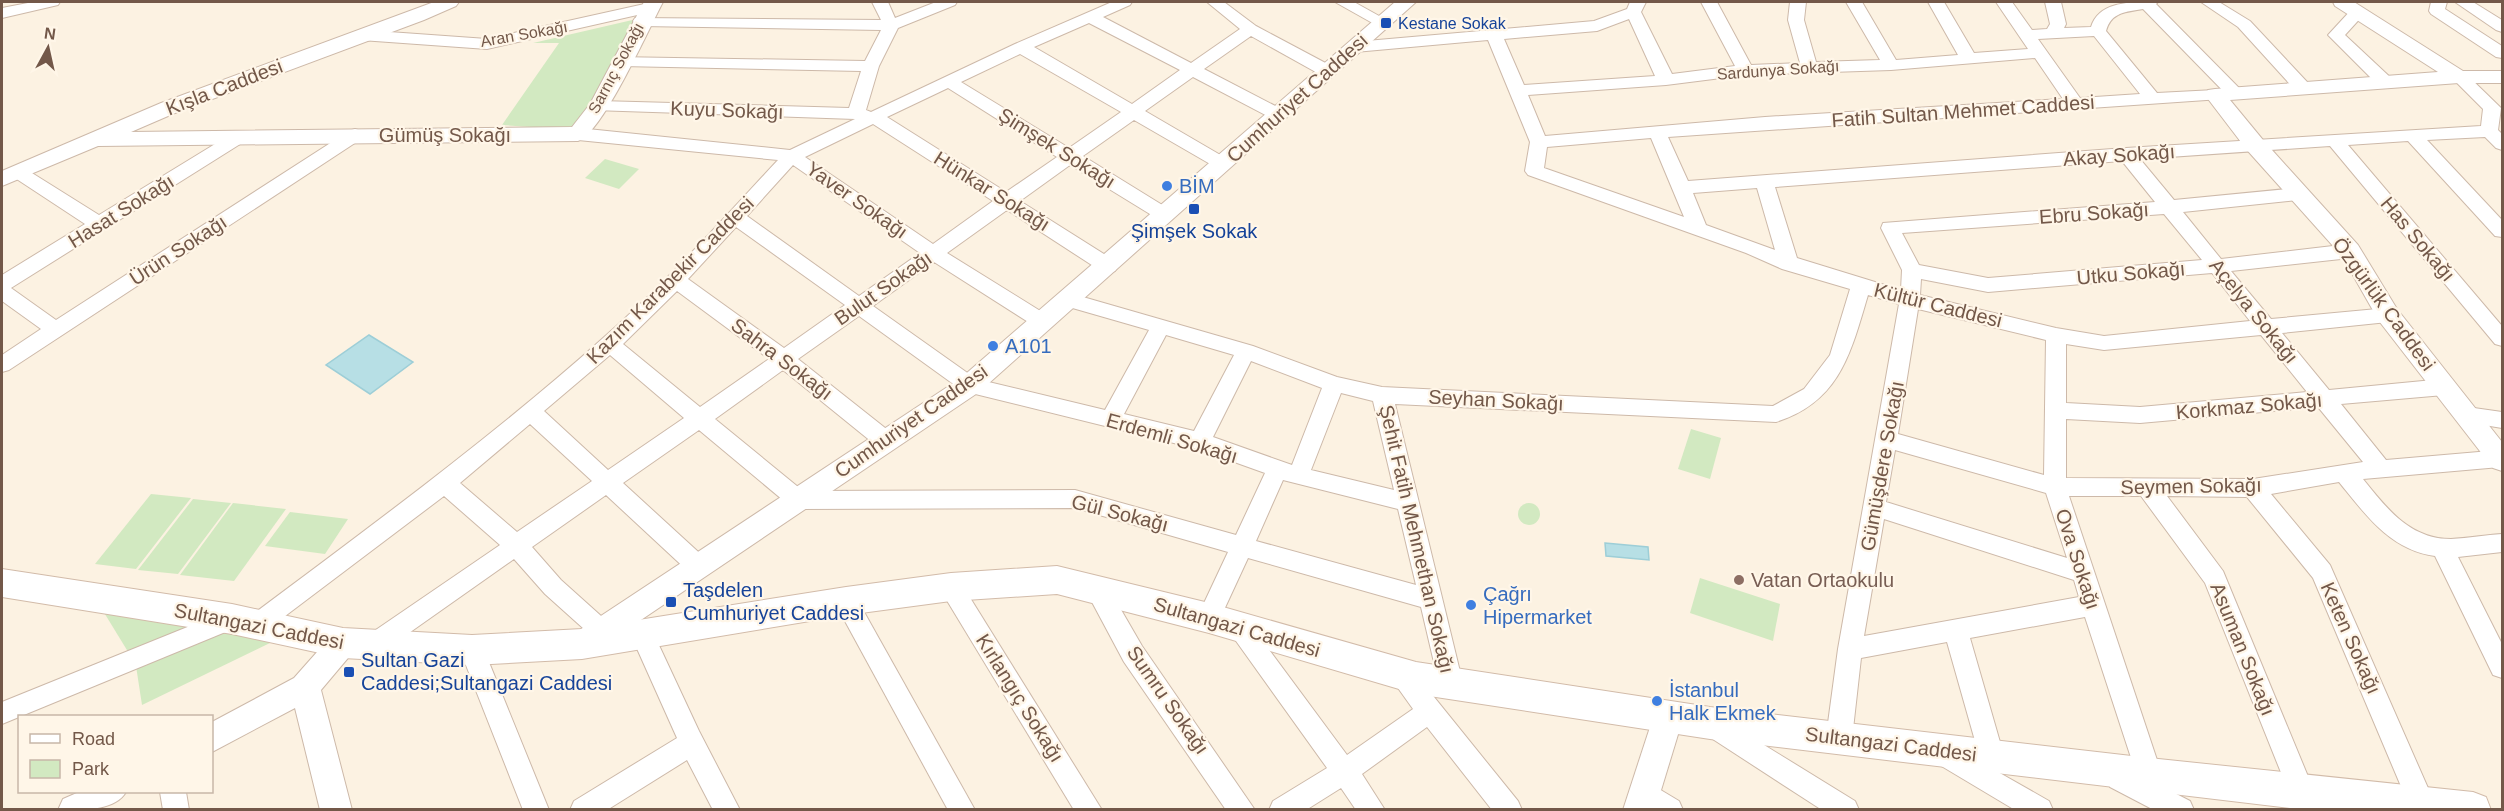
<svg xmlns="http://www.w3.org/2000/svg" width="2504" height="811" font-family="Helvetica,sans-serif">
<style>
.green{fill:#d2e9c1}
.water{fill:#b7dfe5;stroke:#9dced7;stroke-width:1.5}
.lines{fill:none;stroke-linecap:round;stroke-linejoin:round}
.minor-casing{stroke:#cdb9a9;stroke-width:2}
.tertiary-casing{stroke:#cdb9a9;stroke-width:2}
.secondary-casing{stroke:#d2bba9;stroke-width:2}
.minor{fill:#fff;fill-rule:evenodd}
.tertiary{fill:#fff;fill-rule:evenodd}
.secondary{fill:#fff;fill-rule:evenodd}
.transit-dot{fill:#1a4fb4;stroke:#fff6e8;stroke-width:2}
.shop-dot{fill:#3f7fe0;stroke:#fff6e8;stroke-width:2}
.education-dot{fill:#8d6e63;stroke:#fff6e8;stroke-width:2}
.labels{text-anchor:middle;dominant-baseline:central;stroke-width:4.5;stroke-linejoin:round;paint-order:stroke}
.far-transit-label{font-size:16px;fill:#164399;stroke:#fff6e8;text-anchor:start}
.far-street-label{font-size:16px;fill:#735849;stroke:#fff6e8}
.street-label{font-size:20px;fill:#735849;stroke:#fff6e8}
.shop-label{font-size:20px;fill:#366cbe;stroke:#fff6e8;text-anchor:start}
.transit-label{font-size:20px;fill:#164399;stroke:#fff6e8;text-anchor:start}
.education-label{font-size:20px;fill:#785e54;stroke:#fff6e8;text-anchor:start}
</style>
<rect width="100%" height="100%" fill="#fcf2e2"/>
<g class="green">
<polygon points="641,18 577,130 502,125 559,43 533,43"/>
<polygon points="605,159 639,169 619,189 585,178"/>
<polygon points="1691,429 1721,438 1710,479 1678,469"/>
<polygon points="151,494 191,498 136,569 95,564"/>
<polygon points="193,499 231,503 178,574 138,570"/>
<circle cx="1529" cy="514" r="11"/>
<polygon points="233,503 286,509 234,581 180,575"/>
<polygon points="290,512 348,519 325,554 265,546"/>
<polygon points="1700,578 1780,604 1773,641 1690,613"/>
<polygon points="100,606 201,625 130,655"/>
<polygon points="230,630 272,642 142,705 136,666"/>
</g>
<g class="water">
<polygon points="369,335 413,362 370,394 326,365"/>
<polygon points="1605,543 1648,547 1649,560 1606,556"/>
</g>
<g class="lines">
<defs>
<g id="minor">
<polygon points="33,2 60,2 58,5 2,18 2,8"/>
<path d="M872,2H888L895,18L936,2H957L955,5L898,28L879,66L866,110L871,112L1015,44L1112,2H1132L1130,5L1103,17L1191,63L1240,29L1207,2H1224L1256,26L1333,67L1335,71L1333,75H1321L1251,36L1204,69L1285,111L1288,115L1285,119H1273L1193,77L1145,111L1229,160L1232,164L1229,168H1217L1134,120L1083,156L1172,211L1174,215L1172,219L1165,221L1158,219L1070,165L1020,201L1115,261L1118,266L1115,271L1108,273L1101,271L1007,210L947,253L1050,317L1053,322L1050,327L1043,329L1036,327L934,262L873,306L976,379L1105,410L1149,330L1062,305L1059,300L1062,295L1069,293L1253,346L1337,377L1382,387L1773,406L1804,389L1830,355L1850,289L1782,269L1746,253L1528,175L1525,171L1530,142L1488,40L1355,52L1349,50L1347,47L1349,44L1355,42L1594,21L1627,9L1630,2H1646L1641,12L1672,74L1735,66L1701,2H1717L1751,65L1800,63L1788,20L1790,2H1806L1804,20L1816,62L1880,60L1846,2H1862L1896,60L1958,55L1928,2H1944L1974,53L2028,49L1996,2H2012L2032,30L2047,29L2050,24L2045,2H2061L2066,24L2064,28L2091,27C2099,0 2134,2 2158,2L2156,4L2244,93L2241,97H2229L2143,9C2126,12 2111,12 2106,31L2157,93L2215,90L2221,91L2224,95L2221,99L1668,137L1688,181L2126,148L2481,126L2483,109L2451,77L2453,73H2465L2501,108L2498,130L2502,134V150L2496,148L2485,137L2427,140L2502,220V237L2495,236L2408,141L2348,145L2502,326V346L2495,344L2330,146L2140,159L2174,200L2297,188L2303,190L2306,194L2303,198L2297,200L2183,212L2221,259L2350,244L2357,246L2360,251L2357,256L2350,258L2231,271L2271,319L2388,308L2395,310L2398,315L2395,320L2388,322L2282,333L2329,390L2444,379L2451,381L2454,387L2451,393L2444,395L2341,404L2386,460L2502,450V466L2500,467L2363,479C2387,509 2410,539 2451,539C2469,538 2486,535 2502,534V552L2458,557L2502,644V678L2493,675L2435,556C2390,550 2365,514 2339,482L2271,494L2330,565L2435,804L2433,810H2411L2313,578L2247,497L2167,496L2223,571L2314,791L2310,800L2301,803L2292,800L2205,583L2141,496H2069L2162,775L2157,784L2190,801L2194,810H2154L2110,787L2106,778L2110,769L2119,766L2136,773L2085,617L1970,638L2004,756L2000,764L1991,768L2049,801L2053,810H2015L1938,764L1934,756L1938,748L1947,744L1981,762L1947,642L1861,658L1852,738L1848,746L1839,750L1830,746L1826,738L1838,649L1899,304L1868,295C1851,352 1840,402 1776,422L1395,404L1463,684L1460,692L1451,695L1442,692L1439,684L1421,607L1248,558L1217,625L1209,628L1201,625L1197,618L1228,552L1075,508L798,509L790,506L699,430L623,483L706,559L710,566L706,573L698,576L690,573L606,495L532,547L561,580L610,624L614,631L610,638L602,641L594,638L545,594L514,559L382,652L373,656L364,652L361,645L364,638L500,545L444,496L264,632L256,635L248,632L244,625L248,618C368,528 490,439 602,339C665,284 721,221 778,160L578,140L572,138L569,134L572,130L578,128L790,150L855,119L593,110L590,106L593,102L599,101L849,108L861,71L621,66L615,65L613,61L615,57L865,61L881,30L641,26L635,24L633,21L635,18L881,20ZM1629,19L1655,76L1524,85L1504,39L1597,31ZM1089,23L1180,70L1132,104L1034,47ZM2094,36L2140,94L2080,98L2038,39ZM1020,54L1121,112L1069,148L961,82ZM2035,58L2063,99L1765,117L1545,136L1528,95L1666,85L1745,75L1891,70ZM948,88L1057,157L1006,192L887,117ZM873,124L993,201L933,244L805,157ZM1651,138L1684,217L1544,168L1547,147ZM2122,161L2155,202L1883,223L1881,228L1902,270L1901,290L1797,258L1775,187ZM793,165L920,253L859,296L747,216ZM1757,188L1775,250L1706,225L1693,193ZM2164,214L2202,260L1988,278L1919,265L1902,233ZM736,227L845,305L784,348L688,279ZM2212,273L2250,321L2104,336L2056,328L1920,295L1921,279L1988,292ZM677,291L769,359L700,407L623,344ZM1918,309L2046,340L2044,475L1898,434ZM859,316L963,391L1198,449L1265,473L1236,535L1075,490L803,491L715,419L783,370L878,447L886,449L894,447L897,441L894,435L798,359ZM1166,335L1234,355L1194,431L1124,414ZM2261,335L2307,392L2140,407L2066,403V344L2104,350ZM610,355L684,418L608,470L544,411ZM1251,361L1322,388L1292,465L1213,437ZM1341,393L1373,401L1394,490L1311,470ZM2318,407L2363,462L2253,479L2066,478V419L2140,423ZM530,424L592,481L517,532L460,483ZM1895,450L2046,493L2067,558L1886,502ZM1283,480L1398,509L1416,585L1256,541ZM1884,519L2074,580L2079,597L1864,636Z"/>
<polygon points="1335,2 1354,2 1390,22 1388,25 1376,25"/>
<polygon points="2201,2 2219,2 2250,21 2309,84 2311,88 2309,92 2297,92 2238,27"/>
<polygon points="2431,2 2447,2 2445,9 2502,46 2502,58 2496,57 2431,14 2429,11"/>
<polygon points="2455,2 2473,2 2502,20 2502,32 2496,30"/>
<polygon points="649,3 655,5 657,8 655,11 487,49 361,40 353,35 361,30 487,39"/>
<polygon points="2358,7 2366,12 2345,35 2391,78 2393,82 2391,86 2379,86 2328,35 2352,9"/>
<polygon points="355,129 361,131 364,135 361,139 9,370 2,372 2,355 41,329 2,301 2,275 85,224 12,176 9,172 12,168 24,168 99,215 233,133 245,133 248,137 245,141 11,288 56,320 349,131"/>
<polygon points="2467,407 2502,412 2502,428 2460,421 2456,415 2460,409"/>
<polygon points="951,577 959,580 1102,810 1074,810 943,594 939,587 943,580"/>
<polygon points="1097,579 1105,582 1142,646 1255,810 1226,810 1124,662 1085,589 1089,582"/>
<polygon points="846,591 854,594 975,810 948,810 834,601 838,594"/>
<polygon points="232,609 240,612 244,619 240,626 2,724 2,702"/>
<polygon points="1239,617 1247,620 1347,755 1413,709 1388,674 1391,666 1400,663 1409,666 1518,801 1522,810 1492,810 1427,727 1362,774 1385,810 1356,810 1341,788 1306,810 1269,810 1273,801 1327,768 1231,634 1227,627 1231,620"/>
<polygon points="642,623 650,626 699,731 740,810 713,810 687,760 607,810 570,810 574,801 677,738 630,633 634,626"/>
<polygon points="472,639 481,642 484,650 549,810 523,810 460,650 463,642"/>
<polygon points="1717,716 1855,801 1859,810 1822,810 1708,736 1704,728 1708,720"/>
<path d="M1644,780L1679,801L1683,810C1662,810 1641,811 1631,792L1635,783Z"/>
<polygon points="160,792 186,792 189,810 163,810"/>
</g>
<g id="tertiary">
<path d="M434,2H459L456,6L424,20L175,113L131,132L572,127L590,104L644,2H663C649,28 602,134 578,141L98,146L2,186V171L161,103Z"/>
<polygon points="1395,2 1416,2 979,392 592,653 582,657 572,653 567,644 572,635 961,378"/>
<polygon points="2333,2 2354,2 2463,71 2502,71 2502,83 2459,83 2230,100 2263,140 2358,245 2397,309 2502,442 2502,471 2493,468 2379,321 2342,256 2247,150 2205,95 2208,90 2215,89 2438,72 2335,6"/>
<polygon points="343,630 353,634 358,643 353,652 321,690 352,810 320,810 295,708 212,752 212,722 294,678 333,634"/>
<polygon points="1668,704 1679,708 1683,718 1655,810 1623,810 1653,718 1657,708"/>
<path d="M79,792H126C115,811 82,810 58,810L63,799Z"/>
</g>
<polygon id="secondary" points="1057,566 1209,603 1416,662 1710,707 2149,758 2473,792 2486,797 2491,810 2306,810 1710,739 1416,694 1209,633 1057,594 951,601 846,615 582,659 472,665 343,658 232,634 2,597 2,569 232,604 343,628 472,635 582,629 846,587 951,573"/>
</defs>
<use href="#minor" class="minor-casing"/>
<use href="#tertiary" class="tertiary-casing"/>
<use href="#secondary" class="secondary-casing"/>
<use href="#minor" class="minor"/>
<use href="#tertiary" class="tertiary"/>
<use href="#secondary" class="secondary"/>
</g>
<g class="transit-dot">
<rect x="1380" y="17" width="12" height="12" rx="3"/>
<rect x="1188" y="203" width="12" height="12" rx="3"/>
<rect x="665" y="596" width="12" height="12" rx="3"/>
<rect x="343" y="666" width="12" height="12" rx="3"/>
</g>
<g class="shop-dot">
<circle cx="1167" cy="186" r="6"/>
<circle cx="993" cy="346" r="6"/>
<circle cx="1471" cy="605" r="6"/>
<circle cx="1657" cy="701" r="6"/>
</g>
<circle class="education-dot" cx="1739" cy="580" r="6"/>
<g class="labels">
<g class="far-transit-label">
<text x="1398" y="23">Kestane Sokak</text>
</g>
<g class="far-street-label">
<text transform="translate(524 34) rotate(-10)">Aran Sokağı</text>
<text transform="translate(616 68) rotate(-62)">Sarnıç Sokağı</text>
<text transform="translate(1778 70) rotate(-4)">Sardunya Sokağı</text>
</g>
<g class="street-label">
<text transform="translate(224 87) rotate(-21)">Kışla Caddesi</text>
<text transform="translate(1297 98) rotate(-42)">Cumhuriyet Caddesi</text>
<text transform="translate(727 110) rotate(2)">Kuyu Sokağı</text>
<text transform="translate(1963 111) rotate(-4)">Fatih Sultan Mehmet Caddesi</text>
<text x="445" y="135">Gümüş Sokağı</text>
<text transform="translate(1057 148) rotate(32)">Şimşek Sokağı</text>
<text transform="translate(2119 155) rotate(-4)">Akay Sokağı</text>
<text transform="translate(992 191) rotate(32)">Hünkar Sokağı</text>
<text transform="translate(857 200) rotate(35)">Yaver Sokağı</text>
<text transform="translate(121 211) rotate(-32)">Hasat Sokağı</text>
<text transform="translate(2094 213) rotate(-4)">Ebru Sokağı</text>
<text transform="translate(2418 239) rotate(50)">Has Sokağı</text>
<text transform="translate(178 250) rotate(-33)">Ürün Sokağı</text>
<text transform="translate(2131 273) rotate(-5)">Utku Sokağı</text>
<text transform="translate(670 280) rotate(-45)">Kazım Karabekir Caddesi</text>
<text transform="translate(883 288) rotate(-35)">Bulut Sokağı</text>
<text transform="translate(2384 304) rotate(54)">Özgürlük Caddesi</text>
<text transform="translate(1938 305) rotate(14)">Kültür Caddesi</text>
<text transform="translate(2254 311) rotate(51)">Açelya Sokağı</text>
<text transform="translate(782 359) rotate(37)">Sahra Sokağı</text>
<text transform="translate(1496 400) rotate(3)">Seyhan Sokağı</text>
<text transform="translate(2249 406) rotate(-5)">Korkmaz Sokağı</text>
<text transform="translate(911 421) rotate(-35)">Cumhuriyet Caddesi</text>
<text transform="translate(1172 438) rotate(16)">Erdemli Sokağı</text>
<text transform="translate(1882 466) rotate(-80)">Gümüşdere Sokağı</text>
<text transform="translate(2191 486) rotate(-1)">Seymen Sokağı</text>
<text transform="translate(1120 513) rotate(14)">Gül Sokağı</text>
<text transform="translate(1417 539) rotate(77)">Şehit Fatih Mehmethan Sokağı</text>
<text transform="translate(2078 559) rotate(72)">Ova Sokağı</text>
<text transform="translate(259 626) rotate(11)">Sultangazi Caddesi</text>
<text transform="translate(1237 627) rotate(16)">Sultangazi Caddesi</text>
<text transform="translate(2351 638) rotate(66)">Keten Sokağı</text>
<text transform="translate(2243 649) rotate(68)">Asuman Sokağı</text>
<text transform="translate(1020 698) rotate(58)">Kırlangıç Sokağı</text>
<text transform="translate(1168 700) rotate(55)">Sumru Sokağı</text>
<text transform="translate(1891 744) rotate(7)">Sultangazi Caddesi</text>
</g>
<g class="shop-label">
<text x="1179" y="186">BİM</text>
<text x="1005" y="346">A101</text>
<text x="1483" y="594">Çağrı<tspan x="1483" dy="23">Hipermarket</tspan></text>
<text x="1669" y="690">İstanbul<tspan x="1669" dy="23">Halk Ekmek</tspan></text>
</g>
<g class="transit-label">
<text x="1194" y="231" text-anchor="middle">Şimşek Sokak</text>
<text x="683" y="590">Taşdelen<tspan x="683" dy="23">Cumhuriyet Caddesi</tspan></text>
<text x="361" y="660">Sultan Gazi<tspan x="361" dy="23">Caddesi;Sultangazi Caddesi</tspan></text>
</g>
<g class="education-label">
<text x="1751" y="580">Vatan Ortaokulu</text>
</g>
</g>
<rect width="2504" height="811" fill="none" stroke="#735849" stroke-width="6"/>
<rect x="18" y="715" width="195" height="78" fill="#fff6e8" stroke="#c7b7a8" stroke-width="1.5"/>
<rect x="30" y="734" width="30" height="9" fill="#ffffff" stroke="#c7b7a8" stroke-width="1.5"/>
<text x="72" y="745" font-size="18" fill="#735849">Road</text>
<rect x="30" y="760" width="30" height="18" fill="#d2e9c1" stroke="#c7b7a8" stroke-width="1.5"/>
<text x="72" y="775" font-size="18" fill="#735849">Park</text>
<g transform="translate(48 48) rotate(8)" stroke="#fff6e8" stroke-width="4.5" paint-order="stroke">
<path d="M0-4.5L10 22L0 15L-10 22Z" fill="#735849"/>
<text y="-9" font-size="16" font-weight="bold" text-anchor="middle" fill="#735849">N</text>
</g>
</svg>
